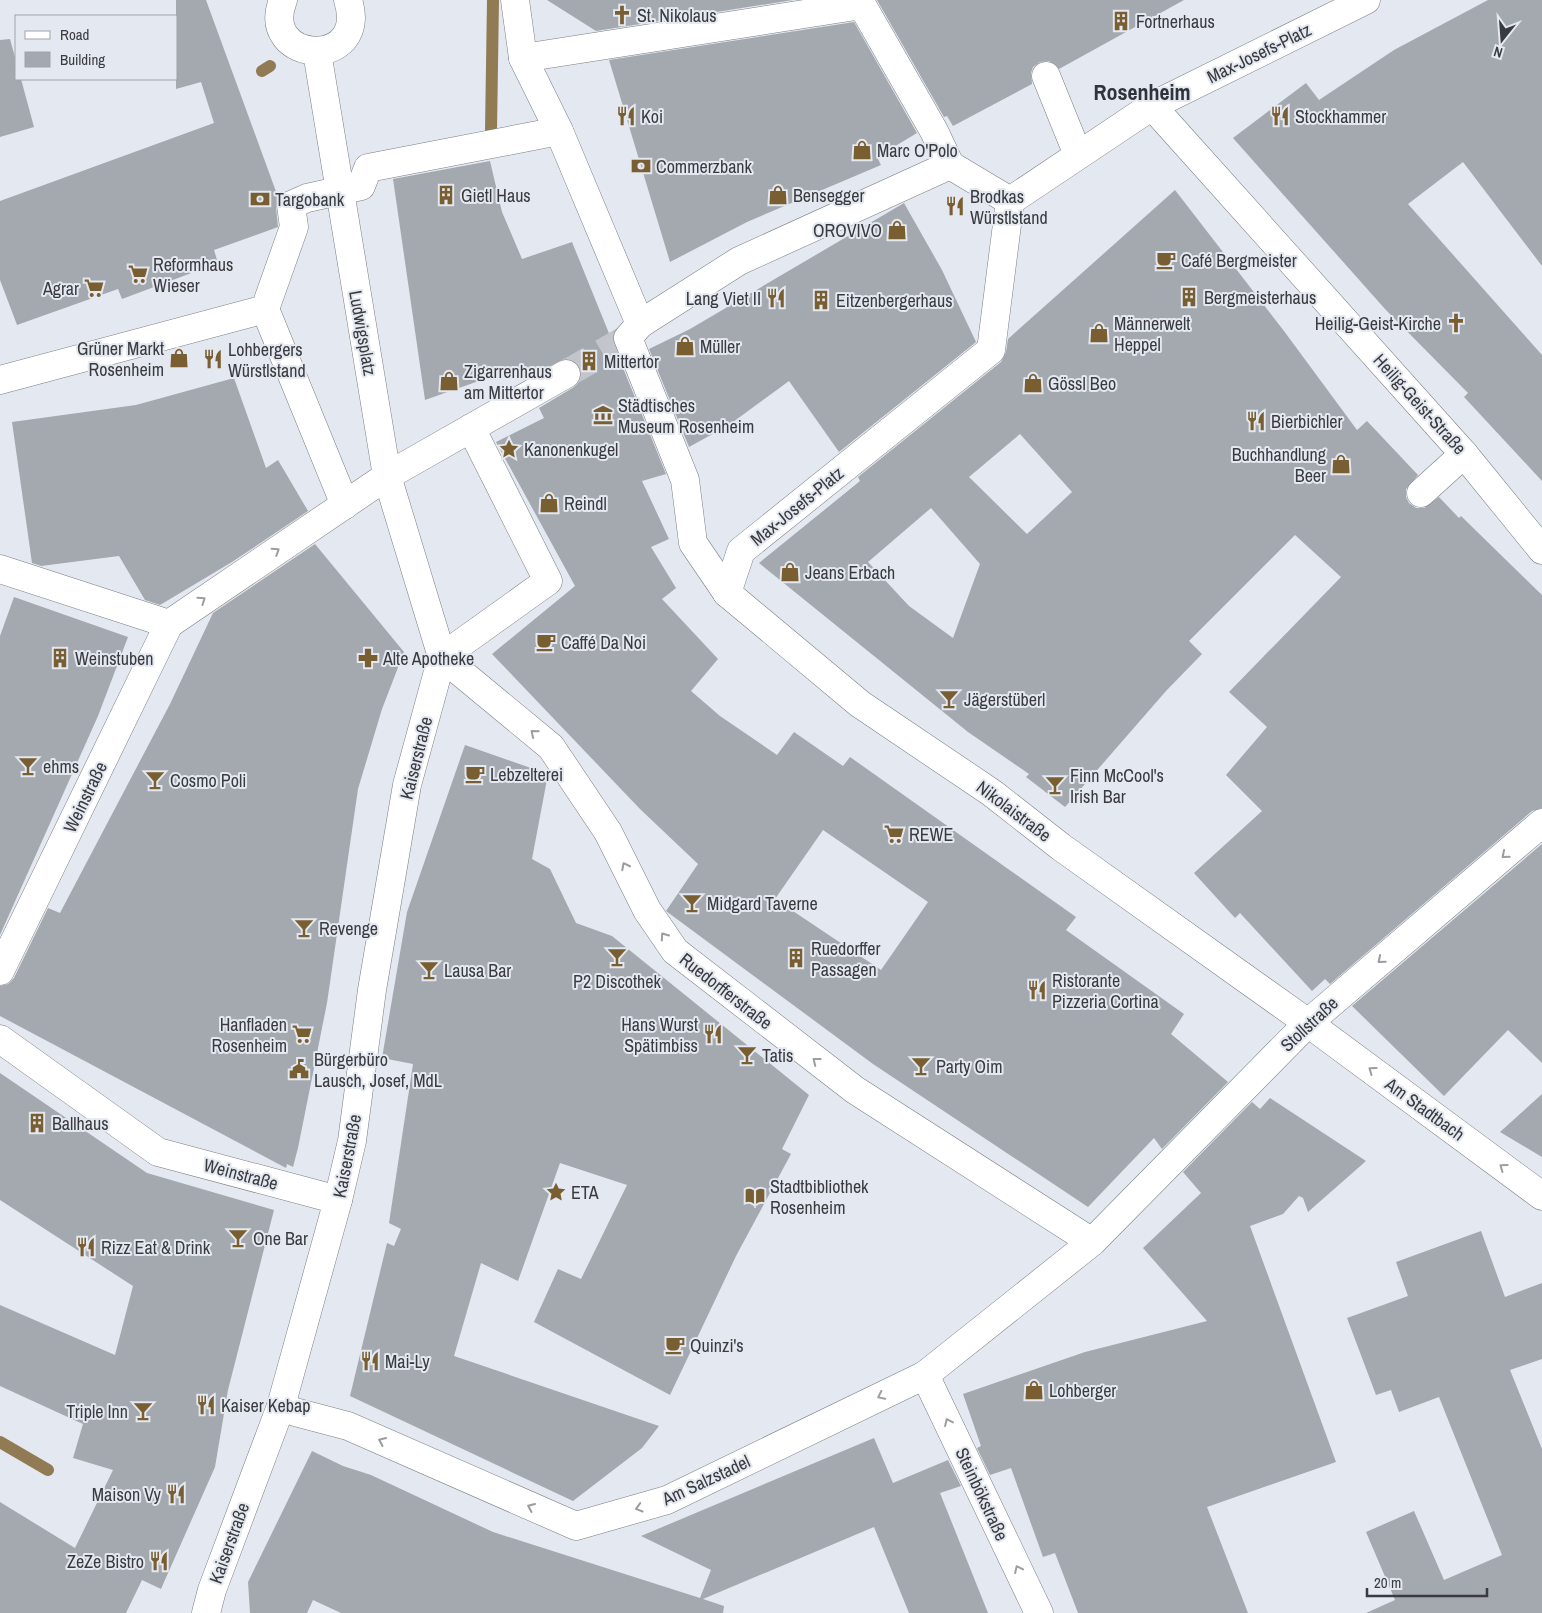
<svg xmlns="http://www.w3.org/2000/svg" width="1542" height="1613" font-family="'Archivo Narrow',sans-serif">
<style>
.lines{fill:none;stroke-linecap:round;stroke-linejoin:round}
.stream{stroke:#917b54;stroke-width:12}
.building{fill:#a4a8af;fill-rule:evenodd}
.pedestrian-tunnel{stroke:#c2c5cc;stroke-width:28;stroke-dasharray:28 14;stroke-linecap:butt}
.pedestrian-casing{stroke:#7a7e84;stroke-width:29}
.minor-casing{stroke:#7a7e84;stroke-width:29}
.pedestrian{stroke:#fff;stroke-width:28}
.minor{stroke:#fff;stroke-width:28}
.oneway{stroke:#9c9d9e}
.labels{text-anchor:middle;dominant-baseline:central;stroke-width:4;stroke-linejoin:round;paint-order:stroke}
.poi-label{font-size:18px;fill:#393b3e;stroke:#e4e8f0;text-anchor:start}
.street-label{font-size:18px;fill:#393b3e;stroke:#e4e8f0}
.district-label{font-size:22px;font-weight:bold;fill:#303339;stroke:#e4e8f0}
</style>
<rect width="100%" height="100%" fill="#e4e8f0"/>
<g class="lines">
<g class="stream">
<polyline points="262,71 270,66"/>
<polyline points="491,131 493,0"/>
<polyline points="0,1442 48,1470"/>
</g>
</g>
<g class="building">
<polygon points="176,0 206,0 278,197 276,207 278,227 214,250 218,263 122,299 118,289 17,325 0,280 0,201 214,123 201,82 176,89"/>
<polygon points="547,0 793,0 596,31"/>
<polygon points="877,0 1184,0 1059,69 1049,61 1040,62 1033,67 1031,73 1032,84 953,126 947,116 944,117"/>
<polygon points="1488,0 1542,0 1542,266 1463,162 1408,204 1542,355 1542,481 1464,397 1468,393 1385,309 1233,138 1306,83 1319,100 1394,50"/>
<polygon points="854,22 917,133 877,157 881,165 747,222 670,262 609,60"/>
<polygon points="10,39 16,61 16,79 21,79 34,127 0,137 0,40"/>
<path d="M490,161L502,212L522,259L572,242L666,474L642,481L669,539L651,547L676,588L662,599L718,659L691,691L720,716L777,755L794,732L843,766L850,757L1076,917L1066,930L1184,1014L1171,1034L1228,1082L1162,1149L1154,1138L1088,1207L873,1064L666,911L698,864L640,809L492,654L575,586L496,442L544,418L539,408L574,387L580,381L582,374L580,367L574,361L566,358L523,380L516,368L425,400L393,179ZM823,830L928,902L881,970L775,899Z"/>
<path d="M1175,190L1284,331L1357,430L1367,421L1418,475L1406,489V497L1409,503L1416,508H1424L1439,497L1459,518L1461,516L1542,595V808L1532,811L1330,984L1325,979L1312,991L1240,913L1235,918L1194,873L1262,811L1226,775L1267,727L1229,692L1341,577L1295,535L1189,641L1202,654L1166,691L1065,807L1026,777L1029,774L968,732L759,563L860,481L858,477L1001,362L1006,352L1008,339ZM1020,434L1072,492L1027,534L969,477ZM931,508L980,564L953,638L909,606L868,562Z"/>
<polygon points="904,203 942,270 976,342 839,452 789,381 729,425 689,447 649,349 690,329"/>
<polygon points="234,378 266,468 278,460 308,511 232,562 160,605 145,600 119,556 41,566 32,563 12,422 136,405"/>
<polygon points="315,544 404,652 382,709 358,789 327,1003 298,1148 293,1167 287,1164 286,1168 0,1016 0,986 8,984 14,978 48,908 60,913 170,704 213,613"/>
<polygon points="14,597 128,637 98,716 0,935 0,636"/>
<polygon points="465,745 548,774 532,859 550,869 576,923 612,936 809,1095 782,1149 791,1154 736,1256 670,1395 534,1322 558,1269 581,1279 627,1185 560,1163 518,1281 481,1263 454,1356 659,1426 642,1448 573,1501 350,1396 387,1243 394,1246 401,1229 389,1223 413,1064 382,1058 407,912"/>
<polygon points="1542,844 1542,1063 1508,1030 1444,1096 1352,1006"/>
<polygon points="0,1073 147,1173 274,1210 228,1390 215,1467 161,1589 142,1580 126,1613 0,1613 0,1502 75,1548 113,1470 73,1458 83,1424 0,1386 0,1305 115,1355 133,1286 0,1200"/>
<polygon points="1542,1094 1542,1157 1500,1132"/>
<polygon points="1270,1098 1366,1161 1308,1212 1303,1198 1299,1196 1283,1214 1250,1226 1336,1462 1207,1507 1248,1613 1078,1613 1055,1553 1043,1557 1011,1468 990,1475 977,1448 981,1446 963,1394 1085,1352 1207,1321 1143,1248 1201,1193 1183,1172 1252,1102 1260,1109"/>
<polygon points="1481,1231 1505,1297 1542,1283 1542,1359 1510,1370 1542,1449 1542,1613 1366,1613 1395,1600 1366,1532 1414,1511 1444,1580 1502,1555 1439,1397 1399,1412 1391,1390 1376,1395 1347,1318 1408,1296 1396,1262"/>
<polygon points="874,1438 893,1483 948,1460 961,1486 940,1493 988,1613 909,1613 874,1527 703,1599 724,1606 723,1613 341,1613 313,1600 307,1613 250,1613 248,1582 312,1451 343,1466 371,1475 493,1532 700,1598 711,1570 641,1536"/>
</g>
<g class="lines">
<polyline class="pedestrian-tunnel" points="566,374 628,338"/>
<defs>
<g id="pedestrian">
<polyline points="515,0 523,58 559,131 640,324"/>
<polyline points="523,58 862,5 934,131 950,165"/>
<polyline points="1046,76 1078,155"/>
<polyline points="1152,106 1464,454 1542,550"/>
<polyline points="265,309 345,505"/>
<polyline points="0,380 265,309 294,227 291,205 307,198 361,186 368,168 559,131"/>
<polyline points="387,476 566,374"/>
<polyline points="1421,493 1464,454"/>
<polyline points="727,593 693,543 685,480 628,338 640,324 739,261 950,165 1010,201 1152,106 1366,0"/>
<polyline points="727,593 741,551 991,350 1010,201"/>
<polyline points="442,657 548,581 471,428"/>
<polyline points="0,971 169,624"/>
</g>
<g id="minor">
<path d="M283,0C258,64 370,71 348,0"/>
<polyline points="317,52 387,476 442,657"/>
<polyline points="0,569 169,624 387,476"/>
<polyline points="727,593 860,704 992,793 1061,847 1308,1023 1542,1196"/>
<polyline points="442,657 551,747 608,832 647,910 675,951 855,1090 1092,1242"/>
<polyline points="0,1039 158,1152 338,1200"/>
<polyline points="925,1375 1039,1613"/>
<polyline points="281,1406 295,1412 348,1426 576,1526 667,1500 925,1375 1092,1242 1308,1023 1542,823"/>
<polyline points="206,1613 212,1590 281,1406 338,1200 352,1141 372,990 407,785 442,657"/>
</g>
</defs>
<use href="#pedestrian" class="pedestrian-casing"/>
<use href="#minor" class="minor-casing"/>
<use href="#pedestrian" class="pedestrian"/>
<use href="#minor" class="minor"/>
</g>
<defs><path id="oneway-chevron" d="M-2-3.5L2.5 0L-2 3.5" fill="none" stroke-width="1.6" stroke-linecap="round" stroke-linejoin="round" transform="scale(1.25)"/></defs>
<g class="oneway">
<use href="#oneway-chevron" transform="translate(276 551) rotate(-33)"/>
<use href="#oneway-chevron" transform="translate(202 600) rotate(-35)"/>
<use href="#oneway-chevron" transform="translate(534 733) rotate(-140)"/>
<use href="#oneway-chevron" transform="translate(1505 855) rotate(140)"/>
<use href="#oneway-chevron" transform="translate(625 866) rotate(-117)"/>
<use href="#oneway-chevron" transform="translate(664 936) rotate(-125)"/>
<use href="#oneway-chevron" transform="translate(1381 960) rotate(140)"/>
<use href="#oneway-chevron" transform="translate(816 1061) rotate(-142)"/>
<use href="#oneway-chevron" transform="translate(1372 1070) rotate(-144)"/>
<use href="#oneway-chevron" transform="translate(1503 1167) rotate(-144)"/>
<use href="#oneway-chevron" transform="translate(881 1396) rotate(154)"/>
<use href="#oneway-chevron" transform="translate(948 1422) rotate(-115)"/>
<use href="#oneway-chevron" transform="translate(382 1441) rotate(-156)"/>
<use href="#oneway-chevron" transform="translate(531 1507) rotate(-156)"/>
<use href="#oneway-chevron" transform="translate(639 1508) rotate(164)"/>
<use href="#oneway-chevron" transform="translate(1018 1569) rotate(-115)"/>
</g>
<defs>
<symbol id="church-bare" viewBox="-9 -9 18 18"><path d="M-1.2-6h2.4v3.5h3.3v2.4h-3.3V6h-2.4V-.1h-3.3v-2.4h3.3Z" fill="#785e30" stroke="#e4e8f0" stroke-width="2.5" paint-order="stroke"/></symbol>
<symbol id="building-bare" viewBox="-9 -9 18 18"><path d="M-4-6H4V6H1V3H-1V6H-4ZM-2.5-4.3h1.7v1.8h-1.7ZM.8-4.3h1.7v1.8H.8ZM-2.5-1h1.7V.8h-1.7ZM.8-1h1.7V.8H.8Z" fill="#785e30" stroke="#e4e8f0" stroke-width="2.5" paint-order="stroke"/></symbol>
<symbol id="restaurant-bare" viewBox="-9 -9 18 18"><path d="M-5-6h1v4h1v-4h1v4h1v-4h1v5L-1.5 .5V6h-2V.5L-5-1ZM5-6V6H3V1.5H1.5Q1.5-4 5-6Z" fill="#785e30" stroke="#e4e8f0" stroke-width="2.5" paint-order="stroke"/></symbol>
<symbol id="shop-bare" viewBox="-9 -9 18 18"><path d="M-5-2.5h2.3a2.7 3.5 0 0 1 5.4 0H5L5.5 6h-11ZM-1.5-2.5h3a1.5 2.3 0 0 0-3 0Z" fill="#785e30" stroke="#e4e8f0" stroke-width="2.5" paint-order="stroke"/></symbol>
<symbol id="bank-bare" viewBox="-9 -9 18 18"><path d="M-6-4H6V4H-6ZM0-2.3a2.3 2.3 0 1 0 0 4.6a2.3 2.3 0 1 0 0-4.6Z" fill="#785e30" stroke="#e4e8f0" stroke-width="2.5" paint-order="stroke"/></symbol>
<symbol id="cafe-bare" viewBox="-9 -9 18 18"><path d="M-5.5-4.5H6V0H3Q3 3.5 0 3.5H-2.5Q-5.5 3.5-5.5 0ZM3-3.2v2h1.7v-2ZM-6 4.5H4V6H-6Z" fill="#785e30" stroke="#e4e8f0" stroke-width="2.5" paint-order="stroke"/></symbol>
<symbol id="supermarket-bare" viewBox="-9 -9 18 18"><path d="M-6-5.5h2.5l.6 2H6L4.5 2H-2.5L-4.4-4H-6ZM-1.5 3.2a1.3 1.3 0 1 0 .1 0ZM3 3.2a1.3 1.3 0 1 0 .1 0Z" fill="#785e30" stroke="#e4e8f0" stroke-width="2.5" paint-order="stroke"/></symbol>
<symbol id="museum-bare" viewBox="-9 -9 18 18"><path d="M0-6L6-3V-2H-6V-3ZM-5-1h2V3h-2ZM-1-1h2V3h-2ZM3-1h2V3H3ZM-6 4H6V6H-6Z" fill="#785e30" stroke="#e4e8f0" stroke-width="2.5" paint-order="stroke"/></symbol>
<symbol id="sight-bare" viewBox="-9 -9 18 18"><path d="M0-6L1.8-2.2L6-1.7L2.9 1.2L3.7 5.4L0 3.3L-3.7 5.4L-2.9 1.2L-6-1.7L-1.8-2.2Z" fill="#785e30" stroke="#e4e8f0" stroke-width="2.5" paint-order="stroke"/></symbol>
<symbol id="pharmacy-bare" viewBox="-9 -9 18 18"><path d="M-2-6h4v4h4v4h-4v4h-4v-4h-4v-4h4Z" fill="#785e30" stroke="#e4e8f0" stroke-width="2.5" paint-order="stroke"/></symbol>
<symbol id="bar-bare" viewBox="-9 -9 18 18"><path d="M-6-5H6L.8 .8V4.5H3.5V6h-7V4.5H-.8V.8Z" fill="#785e30" stroke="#e4e8f0" stroke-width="2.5" paint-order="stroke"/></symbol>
<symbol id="civic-bare" viewBox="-9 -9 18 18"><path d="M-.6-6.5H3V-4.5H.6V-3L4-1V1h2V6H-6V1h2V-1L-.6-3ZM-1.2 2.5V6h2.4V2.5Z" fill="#785e30" stroke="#e4e8f0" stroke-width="2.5" paint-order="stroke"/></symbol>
<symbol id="library-bare" viewBox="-9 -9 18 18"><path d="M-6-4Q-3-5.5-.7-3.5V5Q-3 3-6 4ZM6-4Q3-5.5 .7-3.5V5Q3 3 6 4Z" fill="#785e30" stroke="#e4e8f0" stroke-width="2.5" paint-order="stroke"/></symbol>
</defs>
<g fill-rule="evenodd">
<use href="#church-bare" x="608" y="1" width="28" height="28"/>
<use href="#building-bare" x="1107" y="7" width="28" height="28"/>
<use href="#restaurant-bare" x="612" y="102" width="28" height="28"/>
<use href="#restaurant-bare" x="1266" y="102" width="28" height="28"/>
<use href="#shop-bare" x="848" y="136" width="28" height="28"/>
<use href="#bank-bare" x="627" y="152" width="28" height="28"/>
<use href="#building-bare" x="432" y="181" width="28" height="28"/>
<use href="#shop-bare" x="764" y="181" width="28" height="28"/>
<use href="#bank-bare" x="246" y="185" width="28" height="28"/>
<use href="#restaurant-bare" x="941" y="192" width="28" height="28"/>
<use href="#shop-bare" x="883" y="216" width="28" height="28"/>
<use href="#cafe-bare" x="1152" y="246" width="28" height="28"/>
<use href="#supermarket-bare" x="124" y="260" width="28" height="28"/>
<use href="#supermarket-bare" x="80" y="274" width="28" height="28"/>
<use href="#building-bare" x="1175" y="283" width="28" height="28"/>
<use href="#restaurant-bare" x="762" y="284" width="28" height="28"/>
<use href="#building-bare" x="807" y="286" width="28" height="28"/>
<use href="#church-bare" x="1442" y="309" width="28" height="28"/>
<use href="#shop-bare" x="1085" y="319" width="28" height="28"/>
<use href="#shop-bare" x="671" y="332" width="28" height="28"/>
<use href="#shop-bare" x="165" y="344" width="28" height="28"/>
<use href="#restaurant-bare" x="199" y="345" width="28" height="28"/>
<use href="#building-bare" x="575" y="347" width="28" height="28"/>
<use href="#shop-bare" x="435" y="367" width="28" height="28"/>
<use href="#shop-bare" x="1019" y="369" width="28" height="28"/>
<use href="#museum-bare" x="589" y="401" width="28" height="28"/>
<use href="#restaurant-bare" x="1242" y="407" width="28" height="28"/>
<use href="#sight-bare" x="495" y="435" width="28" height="28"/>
<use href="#shop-bare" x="1327" y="450" width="28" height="28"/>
<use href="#shop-bare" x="535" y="489" width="28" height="28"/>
<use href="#shop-bare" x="776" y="558" width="28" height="28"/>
<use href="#cafe-bare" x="532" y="628" width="28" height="28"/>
<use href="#building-bare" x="46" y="644" width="28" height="28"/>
<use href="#pharmacy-bare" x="354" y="644" width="28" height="28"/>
<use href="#bar-bare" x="935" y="685" width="28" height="28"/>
<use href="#bar-bare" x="14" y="752" width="28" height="28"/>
<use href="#cafe-bare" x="461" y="760" width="28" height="28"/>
<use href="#bar-bare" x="141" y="766" width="28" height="28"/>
<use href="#bar-bare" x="1041" y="771" width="28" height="28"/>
<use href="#supermarket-bare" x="880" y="820" width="28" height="28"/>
<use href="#bar-bare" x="678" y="889" width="28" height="28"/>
<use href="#bar-bare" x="290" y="914" width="28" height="28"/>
<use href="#bar-bare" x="603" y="943" width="28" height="28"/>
<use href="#building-bare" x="782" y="944" width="28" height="28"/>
<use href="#bar-bare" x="415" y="956" width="28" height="28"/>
<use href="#restaurant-bare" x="1023" y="976" width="28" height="28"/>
<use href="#supermarket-bare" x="288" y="1020" width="28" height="28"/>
<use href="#restaurant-bare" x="699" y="1020" width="28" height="28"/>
<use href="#bar-bare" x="733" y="1041" width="28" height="28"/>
<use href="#bar-bare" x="907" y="1052" width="28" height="28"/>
<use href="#civic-bare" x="285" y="1055" width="28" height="28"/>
<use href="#building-bare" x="23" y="1109" width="28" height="28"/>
<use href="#sight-bare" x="542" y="1178" width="28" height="28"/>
<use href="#library-bare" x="741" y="1182" width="28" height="28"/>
<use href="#bar-bare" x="224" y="1224" width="28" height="28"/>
<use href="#restaurant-bare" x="72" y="1233" width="28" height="28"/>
<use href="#cafe-bare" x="661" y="1331" width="28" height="28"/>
<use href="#restaurant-bare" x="356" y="1347" width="28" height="28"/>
<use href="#shop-bare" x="1020" y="1376" width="28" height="28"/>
<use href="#restaurant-bare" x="192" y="1391" width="28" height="28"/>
<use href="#bar-bare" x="129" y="1397" width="28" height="28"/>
<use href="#restaurant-bare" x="162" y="1480" width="28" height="28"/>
<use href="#restaurant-bare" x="145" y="1547" width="28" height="28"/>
</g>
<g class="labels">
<g class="poi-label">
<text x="637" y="15">St. Nikolaus</text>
<text x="1136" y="21">Fortnerhaus</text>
<text x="641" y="116">Koi</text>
<text x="1295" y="116">Stockhammer</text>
<text x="877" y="150">Marc O'Polo</text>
<text x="656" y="166">Commerzbank</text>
<text x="461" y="195">Gietl Haus</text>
<text x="793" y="195">Bensegger</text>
<text x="970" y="196">Brodkas<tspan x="970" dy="21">Würstlstand</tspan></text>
<text x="275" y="199">Targobank</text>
<text x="882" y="230" text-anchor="end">OROVIVO</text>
<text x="1181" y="260">Café Bergmeister</text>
<text x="153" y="264">Reformhaus<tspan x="153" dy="21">Wieser</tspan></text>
<text x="79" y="288" text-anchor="end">Agrar</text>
<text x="1204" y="297">Bergmeisterhaus</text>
<text x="761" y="298" text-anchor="end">Lang Viet II</text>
<text x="836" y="300">Eitzenbergerhaus</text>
<text x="1114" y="323">Männerwelt<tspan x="1114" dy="21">Heppel</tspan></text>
<text x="1441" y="323" text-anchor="end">Heilig-Geist-Kirche</text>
<text x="700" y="346">Müller</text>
<text x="164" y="348" text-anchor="end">Grüner Markt<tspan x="164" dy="21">Rosenheim</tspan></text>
<text x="228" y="349">Lohbergers<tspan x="228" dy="21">Würstlstand</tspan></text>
<text x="604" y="361">Mittertor</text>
<text x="464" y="371">Zigarrenhaus<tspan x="464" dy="21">am Mittertor</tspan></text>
<text x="1048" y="383">Gössl Beo</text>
<text x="618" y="405">Städtisches<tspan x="618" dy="21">Museum Rosenheim</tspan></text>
<text x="1271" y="421">Bierbichler</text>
<text x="524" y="449">Kanonenkugel</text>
<text x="1326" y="454" text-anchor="end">Buchhandlung<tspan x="1326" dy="21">Beer</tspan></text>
<text x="564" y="503">Reindl</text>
<text x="805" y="572">Jeans Erbach</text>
<text x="561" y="642">Caffé Da Noi</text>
<text x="75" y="658">Weinstuben</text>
<text x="383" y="658">Alte Apotheke</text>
<text x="964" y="699">Jägerstüberl</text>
<text x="43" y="766">ehms</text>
<text x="490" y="774">Lebzelterei</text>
<text x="1070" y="775">Finn McCool's<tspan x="1070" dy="21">Irish Bar</tspan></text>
<text x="170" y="780">Cosmo Poli</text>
<text x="909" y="834">REWE</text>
<text x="707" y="903">Midgard Taverne</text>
<text x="319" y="928">Revenge</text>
<text x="811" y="948">Ruedorffer<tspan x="811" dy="21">Passagen</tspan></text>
<text x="444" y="970">Lausa Bar</text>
<text x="1052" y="980">Ristorante<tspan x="1052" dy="21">Pizzeria Cortina</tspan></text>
<text x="617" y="981" text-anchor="middle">P2 Discothek</text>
<text x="287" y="1024" text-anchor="end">Hanfladen<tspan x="287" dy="21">Rosenheim</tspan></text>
<text x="698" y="1024" text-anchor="end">Hans Wurst<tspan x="698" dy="21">Spätimbiss</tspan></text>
<text x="762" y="1055">Tatis</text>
<text x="314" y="1059">Bürgerbüro<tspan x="314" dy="21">Lausch, Josef, MdL</tspan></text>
<text x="936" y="1066">Party Oim</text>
<text x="52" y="1123">Ballhaus</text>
<text x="770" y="1186">Stadtbibliothek<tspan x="770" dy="21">Rosenheim</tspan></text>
<text x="571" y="1192">ETA</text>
<text x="253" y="1238">One Bar</text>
<text x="101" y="1247">Rizz Eat &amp; Drink</text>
<text x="690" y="1345">Quinzi's</text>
<text x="385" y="1361">Mai-Ly</text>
<text x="1049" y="1390">Lohberger</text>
<text x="221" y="1405">Kaiser Kebap</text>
<text x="128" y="1411" text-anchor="end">Triple Inn</text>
<text x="161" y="1494" text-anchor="end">Maison Vy</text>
<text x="144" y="1561" text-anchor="end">ZeZe Bistro</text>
</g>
<g class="street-label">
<text transform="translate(1259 53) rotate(-26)">Max-Josefs-Platz</text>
<text transform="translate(363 333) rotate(80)">Ludwigsplatz</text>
<text transform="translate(1420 404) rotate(48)">Heilig-Geist-Straße</text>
<text transform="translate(797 506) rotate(-39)">Max-Josefs-Platz</text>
<text transform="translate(416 758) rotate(-76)">Kaiserstraße</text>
<text transform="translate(85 797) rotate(-64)">Weinstraße</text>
<text transform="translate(1014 811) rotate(37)">Nikolaistraße</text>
<text transform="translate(726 991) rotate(38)">Ruedorfferstraße</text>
<text transform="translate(1309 1024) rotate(-43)">Stollstraße</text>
<text transform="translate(1425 1109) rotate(36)">Am Stadtbach</text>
<text transform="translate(347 1156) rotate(-79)">Kaiserstraße</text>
<text transform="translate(241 1174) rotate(15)">Weinstraße</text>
<text transform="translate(706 1480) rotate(-25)">Am Salzstadel</text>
<text transform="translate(982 1494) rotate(65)">Steinbökstraße</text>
<text transform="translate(229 1543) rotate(-70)">Kaiserstraße</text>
</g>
<g class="district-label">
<text x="1142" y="92">Rosenheim</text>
</g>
</g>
<rect x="15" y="15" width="162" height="65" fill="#e4e8f0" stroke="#a0a3a9"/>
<rect x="25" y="31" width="25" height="8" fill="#ffffff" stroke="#a0a3a9"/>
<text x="60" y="40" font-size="15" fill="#393b3e">Road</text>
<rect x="25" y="52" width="25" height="15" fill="#a4a8af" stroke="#a0a3a9"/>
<text x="60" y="65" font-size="15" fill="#393b3e">Building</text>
<g transform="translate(1502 40) rotate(197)" stroke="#e4e8f0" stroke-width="4" paint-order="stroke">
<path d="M0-4L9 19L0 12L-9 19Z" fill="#393b3e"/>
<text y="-8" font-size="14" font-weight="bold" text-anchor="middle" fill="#393b3e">N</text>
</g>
<path d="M1367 1588v8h120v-8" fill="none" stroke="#393b3e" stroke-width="2.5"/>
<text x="1374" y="1588" font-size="15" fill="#393b3e" stroke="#e4e8f0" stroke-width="4" paint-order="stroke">20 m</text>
</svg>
